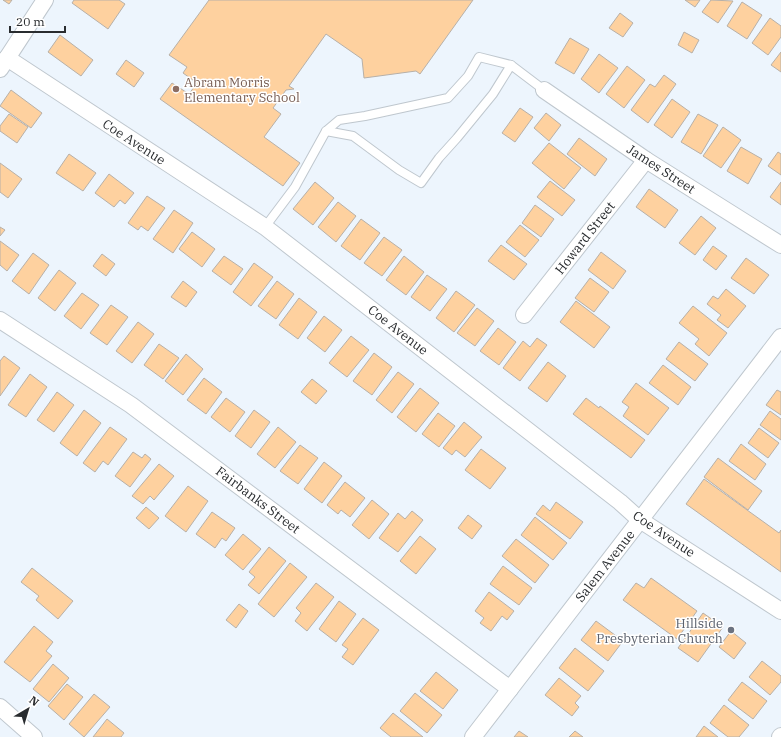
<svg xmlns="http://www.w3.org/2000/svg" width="781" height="737" font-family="'IBM Plex Serif',serif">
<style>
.building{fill:#fed19f;stroke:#b7b0a8}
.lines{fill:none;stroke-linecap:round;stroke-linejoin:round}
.lane-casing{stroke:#bfc7ce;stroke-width:10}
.street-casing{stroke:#bfc7ce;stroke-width:18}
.lane{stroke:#fff;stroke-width:8}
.street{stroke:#fff;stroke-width:16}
.education-dot{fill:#8d6e63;stroke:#fff;stroke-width:1.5}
.worship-dot{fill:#6b7280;stroke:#fff;stroke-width:1.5}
.labels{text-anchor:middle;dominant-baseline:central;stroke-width:3;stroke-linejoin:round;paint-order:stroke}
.education-label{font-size:13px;fill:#785e54;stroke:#fff;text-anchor:start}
.street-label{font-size:13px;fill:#292c2f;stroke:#fff}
.worship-label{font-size:13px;fill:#5b616d;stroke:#fff;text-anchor:end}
</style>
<rect width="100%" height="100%" fill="#edf5fd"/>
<g class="building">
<polygon points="3,0 12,0 9,4"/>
<polygon points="74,0 119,0 125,4 108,29 72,3"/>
<polygon points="209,0 473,0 420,74 416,71 364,78 362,59 326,34 289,86 294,89 286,90 273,108 281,114 264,137 300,163 283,186 160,99 172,83 189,94 197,83 183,73 187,67 169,55"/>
<polygon points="685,0 700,0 695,7"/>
<polygon points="711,0 733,1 718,23 702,12"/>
<polygon points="742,2 762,15 747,39 727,26"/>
<polygon points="620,13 633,23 623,37 609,28"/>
<polygon points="770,18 781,26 781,37 768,55 752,43"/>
<polygon points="684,32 699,40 692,53 678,45"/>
<polygon points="60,35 93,60 81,76 48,52"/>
<polygon points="570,38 589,49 574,74 555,63"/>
<polygon points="781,52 781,72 771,65"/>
<polygon points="599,54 618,68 599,93 581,79"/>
<polygon points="126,60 144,73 134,87 116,74"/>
<polygon points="627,66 645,80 624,108 606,94"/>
<polygon points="664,75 676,84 648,123 631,110 650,84 655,87"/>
<polygon points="11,90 42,113 31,128 0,106"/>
<polygon points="672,99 690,112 672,138 654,125"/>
<polygon points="520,108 533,117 515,142 502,133"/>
<polygon points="546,113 561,125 549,141 534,128"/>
<polygon points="9,114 28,127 17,143 0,131 0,126"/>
<polygon points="698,114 718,125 701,154 681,142"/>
<polygon points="723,127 741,140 721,168 703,156"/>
<polygon points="579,138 607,159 595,176 567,154"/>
<polygon points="549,143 581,168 564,189 532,163"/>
<polygon points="741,147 762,159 748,184 727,171"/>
<polygon points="778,152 781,154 781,175 768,166"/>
<polygon points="69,154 96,173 83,191 56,173"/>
<polygon points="0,163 22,179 8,198 0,192"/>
<polygon points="109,174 134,193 125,204 120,200 114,207 95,193"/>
<polygon points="550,181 575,200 562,216 537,197"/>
<polygon points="315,182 334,198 313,225 293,209"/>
<polygon points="781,182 781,205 770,197"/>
<polygon points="649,189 678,210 665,228 636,207"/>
<polygon points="147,196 165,208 148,231 141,226 138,230 128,223"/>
<polygon points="338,202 356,216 336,242 318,227"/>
<polygon points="535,205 554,219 541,237 522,223"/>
<polygon points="174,210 193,223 173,253 153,239"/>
<polygon points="701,216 716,228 695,255 679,243"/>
<polygon points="361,219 380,233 360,260 341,246"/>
<polygon points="520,225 539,240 525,257 506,242"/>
<polygon points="0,227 5,230 0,236"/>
<polygon points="192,232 215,249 202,267 179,249"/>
<polygon points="384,237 402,250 382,276 364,263"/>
<polygon points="0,241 19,255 7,271 0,265"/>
<polygon points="501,245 527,264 514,280 488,261"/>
<polygon points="713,246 727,256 716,270 703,260"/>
<polygon points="601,252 626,271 613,289 588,270"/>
<polygon points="33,253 49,265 29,294 12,281"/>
<polygon points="102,254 115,264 106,276 93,266"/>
<polygon points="224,256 243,269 231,285 212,271"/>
<polygon points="404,256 424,272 406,295 386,280"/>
<polygon points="746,258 769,275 754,294 731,278"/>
<polygon points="254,263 273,277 251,306 233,292"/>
<polygon points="59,270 76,283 55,311 38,298"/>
<polygon points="427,275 447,289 430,311 411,297"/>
<polygon points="590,278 609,292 594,312 575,298"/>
<polygon points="183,281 197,292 186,307 171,297"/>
<polygon points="277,281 294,294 276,319 258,306"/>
<polygon points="726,289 746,306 728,328 717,320 721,315 707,304 713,296 718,299"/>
<polygon points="456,291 475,305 454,332 436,318"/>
<polygon points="82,293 99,305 81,329 64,316"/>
<polygon points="299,298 317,312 298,339 279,325"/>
<polygon points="576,301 610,327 594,348 560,322"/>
<polygon points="111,305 128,317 107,345 90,333"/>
<polygon points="693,306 727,333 709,356 695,344 699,339 679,323"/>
<polygon points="477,308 494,321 475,346 457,333"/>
<polygon points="324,316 342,330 325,352 307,338"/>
<polygon points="138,322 154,334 132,363 116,351"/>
<polygon points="498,328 516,342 499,365 480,351"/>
<polygon points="351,336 369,350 347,377 329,363"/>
<polygon points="537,338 547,345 520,381 503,368 523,341 530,347"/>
<polygon points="679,342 708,364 695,381 666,359"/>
<polygon points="159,344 179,358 163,379 144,365"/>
<polygon points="374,353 392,367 372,395 353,381"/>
<polygon points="186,354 203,369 183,395 165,381"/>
<polygon points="4,356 20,368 0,396 0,361"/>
<polygon points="548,362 566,376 547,402 528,388"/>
<polygon points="663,365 691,387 678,405 649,383"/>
<polygon points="398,372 414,384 392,413 376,400"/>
<polygon points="30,374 47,387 26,417 8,405"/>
<polygon points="204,378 222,392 206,414 187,400"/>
<polygon points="312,379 327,391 316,404 301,392"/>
<polygon points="636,383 669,408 648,435 623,416 629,407 622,402"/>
<polygon points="420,388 439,403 416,432 397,417"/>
<polygon points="777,390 781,392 781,415 766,405"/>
<polygon points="57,392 74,405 54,432 37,420"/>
<polygon points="226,398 245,412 230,432 211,417"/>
<polygon points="586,398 599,408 600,406 645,440 631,458 573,414"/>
<polygon points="84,410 101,423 77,456 60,443"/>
<polygon points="254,410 270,422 251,448 235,436"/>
<polygon points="770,411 781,419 781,440 760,425"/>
<polygon points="438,413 455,426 439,447 422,434"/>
<polygon points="464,422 482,437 465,457 456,450 452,455 443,448"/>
<polygon points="110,427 127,439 108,465 103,461 95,472 83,463"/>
<polygon points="278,427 296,442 275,468 257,454"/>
<polygon points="759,428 779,443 768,458 748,443"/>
<polygon points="741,444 766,464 755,480 729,461"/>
<polygon points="300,445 318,458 298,484 280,471"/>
<polygon points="481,449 506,468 490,489 465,470"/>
<polygon points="133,452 142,458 145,454 151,459 130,487 115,476"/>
<polygon points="718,458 762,491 748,510 704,477"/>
<polygon points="324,462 342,476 322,503 304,489"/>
<polygon points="159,464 174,476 154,500 150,496 143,504 132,496"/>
<polygon points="704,479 779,533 781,530 781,572 686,504"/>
<polygon points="345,482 365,498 350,517 341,510 338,514 327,505"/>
<polygon points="188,486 208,501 186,532 165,516"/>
<polygon points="372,500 389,514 369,539 352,525"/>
<polygon points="556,502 583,522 570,539 536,514 543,505 550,511"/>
<polygon points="146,507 159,518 149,529 136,518"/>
<polygon points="412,511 423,520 398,552 379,538 398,513 405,519"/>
<polygon points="212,512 235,528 226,541 222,538 215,548 196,534"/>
<polygon points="468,515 482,526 472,539 458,528"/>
<polygon points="535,517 567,543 553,560 521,535"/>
<polygon points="243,534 261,549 243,570 225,555"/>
<polygon points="420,536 436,549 416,574 400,561"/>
<polygon points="516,539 549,565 535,583 502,556"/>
<polygon points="269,547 286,561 259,594 248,585 255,577 249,572"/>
<polygon points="290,563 307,577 274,617 258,604"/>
<polygon points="503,566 532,588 519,605 490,584"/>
<polygon points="32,568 73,601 58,619 36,600 39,596 21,582"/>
<polygon points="651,578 697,611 677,639 623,600 636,583 644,588"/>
<polygon points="316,583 334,597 307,631 295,621 301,613 296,608"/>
<polygon points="489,592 514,611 507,620 502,616 491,631 480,623 484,618 475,611"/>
<polygon points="339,601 356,614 336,642 319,629"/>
<polygon points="239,604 248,611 236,628 226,620"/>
<polygon points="703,613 723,627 698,662 678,648"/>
<polygon points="363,618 379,630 353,665 342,657 348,649 342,645"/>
<polygon points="596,621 623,641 608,661 581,640"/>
<polygon points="34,626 53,642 46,651 52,656 30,682 4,662"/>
<polygon points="731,631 746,643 734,659 719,647"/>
<polygon points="575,648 604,671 588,691 559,668"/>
<polygon points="762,661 781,676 781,682 770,695 749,677"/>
<polygon points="53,664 69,678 49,702 33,689"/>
<polygon points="436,672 458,690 443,709 420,691"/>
<polygon points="559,678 581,696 575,703 579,707 572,716 545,695"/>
<polygon points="742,682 767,701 753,719 728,700"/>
<polygon points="67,684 83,697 64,720 48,706"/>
<polygon points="415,693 442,715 427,733 400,711"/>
<polygon points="94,694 110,707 84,737 69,724"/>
<polygon points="724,705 749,725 739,737 728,737 710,723"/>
<polygon points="393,713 423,737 391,737 380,728"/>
<polygon points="107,719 124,733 121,737 93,737"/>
<polygon points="704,726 718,737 696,737"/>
<polygon points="519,731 528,737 514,737"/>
<polygon points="575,731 583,737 569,737"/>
</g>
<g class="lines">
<defs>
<g id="lane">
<polyline points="326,131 353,136 399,170 421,183 439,158 457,138 493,94 511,65 544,90"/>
<polyline points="265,227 295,187 326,131 339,120 365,116 448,98 468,76 479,57 511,65"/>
</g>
<g id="street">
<polyline points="7,58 265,227 620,502 640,520 781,611"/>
<polyline points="0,69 45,0"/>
<polyline points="544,90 646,160 781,245"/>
<polyline points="524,315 646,160"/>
<polyline points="0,320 131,405 510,689"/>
<polyline points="0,707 34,737"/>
<polyline points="473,737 781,337"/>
<polyline points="780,737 781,736"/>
</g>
</defs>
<use href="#lane" class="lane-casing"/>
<use href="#street" class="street-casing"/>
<use href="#lane" class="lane"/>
<use href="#street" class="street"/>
</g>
<circle class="education-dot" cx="176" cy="89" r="4"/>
<circle class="worship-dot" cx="731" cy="630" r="4"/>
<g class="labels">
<g class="education-label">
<text x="184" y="82">Abram Morris<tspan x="184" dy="15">Elementary School</tspan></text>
</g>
<g class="street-label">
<text transform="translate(134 142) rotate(33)">Coe Avenue</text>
<text transform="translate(661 169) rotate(33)">James Street</text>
<text transform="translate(585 238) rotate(-52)">Howard Street</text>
<text transform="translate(398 330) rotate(38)">Coe Avenue</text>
<text transform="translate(258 500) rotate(37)">Fairbanks Street</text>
<text transform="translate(664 534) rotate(34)">Coe Avenue</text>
<text transform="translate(605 566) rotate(-52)">Salem Avenue</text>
</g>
<g class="worship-label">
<text x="723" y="623">Hillside<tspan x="723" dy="15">Presbyterian Church</tspan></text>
</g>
</g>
<g transform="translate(28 709) rotate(38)" stroke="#ffffff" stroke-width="3" paint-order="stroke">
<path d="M0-3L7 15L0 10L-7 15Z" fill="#292c2f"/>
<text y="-6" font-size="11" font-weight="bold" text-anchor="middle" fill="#292c2f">N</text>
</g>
<path d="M10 26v6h55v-6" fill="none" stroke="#292c2f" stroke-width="2"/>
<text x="16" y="26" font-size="12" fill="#292c2f" stroke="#ffffff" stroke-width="3" paint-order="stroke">20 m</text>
</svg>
